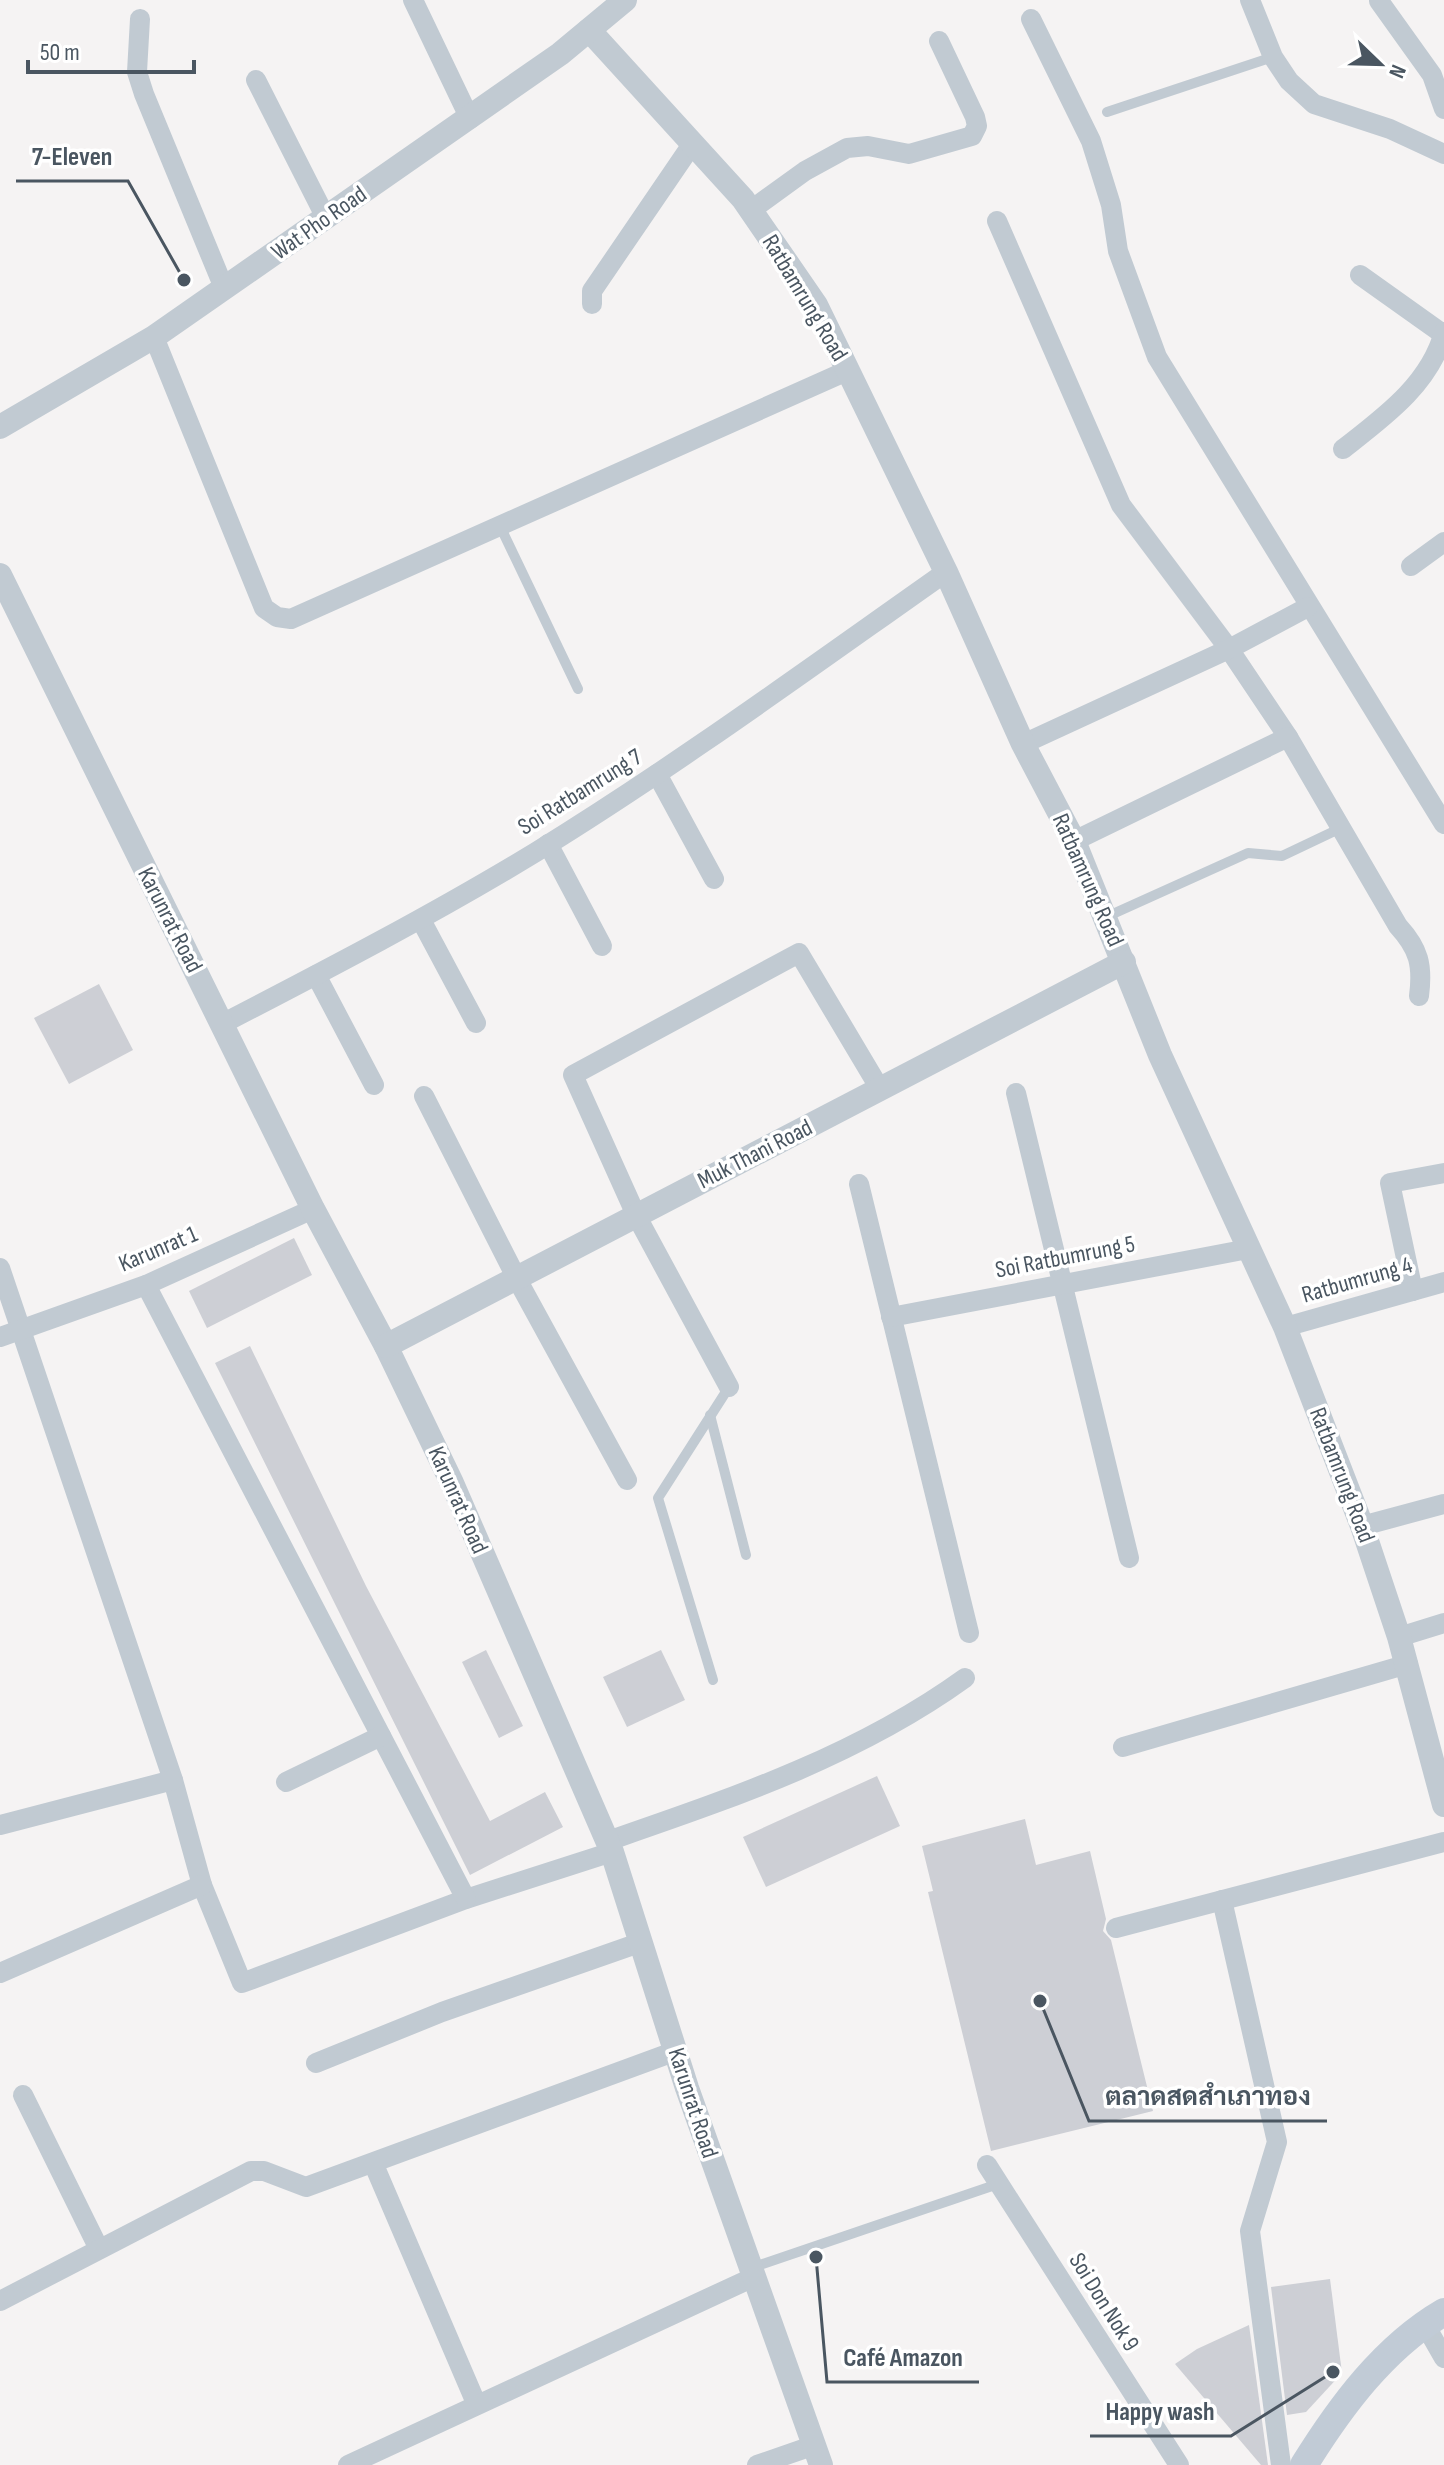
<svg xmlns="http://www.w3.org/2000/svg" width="1444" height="2465" font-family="'Sofia Sans Condensed',Sarabun,sans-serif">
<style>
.building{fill:#cdcfd5}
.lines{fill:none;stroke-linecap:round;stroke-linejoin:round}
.service{stroke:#c1cad2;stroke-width:10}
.minor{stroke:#c1cad2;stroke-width:20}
.tertiary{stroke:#c1cad2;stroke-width:24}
.secondary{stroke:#c1cbd6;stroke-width:28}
.labels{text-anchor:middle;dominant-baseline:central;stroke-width:7;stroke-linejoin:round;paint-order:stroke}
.street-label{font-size:24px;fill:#4a5661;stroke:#fff}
.leader{fill:none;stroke:#4a5661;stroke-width:3}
.callout-dot{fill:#4a5661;stroke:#fff;stroke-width:3}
.callout-label{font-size:26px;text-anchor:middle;font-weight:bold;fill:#4a5661;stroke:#fff;stroke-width:7;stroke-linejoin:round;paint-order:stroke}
</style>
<rect width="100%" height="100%" fill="#f5f3f3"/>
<g class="building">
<polygon points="99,984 133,1050 69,1084 34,1018"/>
<polygon points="294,1238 312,1275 207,1328 189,1291"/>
<polygon points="250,1346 366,1586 490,1821 545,1792 563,1827 470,1875 215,1363"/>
<polygon points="486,1650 523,1726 499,1738 462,1662"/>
<polygon points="661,1650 685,1700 627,1727 603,1677"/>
<polygon points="877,1776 900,1826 766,1887 743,1837"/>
<polygon points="1025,1819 1036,1865 1090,1851 1106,1919 1103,1931 1111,1940 1153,2111 991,2151 928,1892 933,1891 922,1846"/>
<polygon points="1330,2279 1342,2373 1306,2412 1287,2415 1271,2287"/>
<polygon points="1249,2325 1268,2465 1261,2465 1175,2364 1197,2349"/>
</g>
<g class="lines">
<g class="service">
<polyline points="1107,112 1273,57"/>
<polyline points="500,526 578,689"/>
<polyline points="1106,917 1248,853 1282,856 1341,828"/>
<polyline points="710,1415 746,1555"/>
<polyline points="713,1680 658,1498 729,1387"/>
<polyline points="751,2268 998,2184"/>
</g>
<g class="minor">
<polyline points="413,0 470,119"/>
<polyline points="1250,0 1273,57 1289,81 1314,104 1390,129 1444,154"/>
<polyline points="1379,1 1432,75 1444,109"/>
<polyline points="140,19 137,72 144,94 224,288"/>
<polyline points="1031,19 1091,141 1111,205 1118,251 1157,357 1444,824"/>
<polyline points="256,80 326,218"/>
<polyline points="751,210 805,171 847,148 868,146 909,154 972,136 977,126 975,117 939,41"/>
<path d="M997,221L1121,505L1229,649L1288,737L1398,926C1419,949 1423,965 1419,996"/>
<polyline points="1360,275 1443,334"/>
<polyline points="592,304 592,291 693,143"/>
<polyline points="154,337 264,608 277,617 291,619 849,370"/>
<path d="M1343,449C1384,417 1430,384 1444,332"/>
<polyline points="1411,566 1444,542"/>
<polyline points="1023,744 1229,649 1308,607"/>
<polyline points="657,774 714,879"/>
<polyline points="1074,841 1288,737"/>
<polyline points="548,844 602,946"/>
<polyline points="421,920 476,1023"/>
<polyline points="316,975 374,1085"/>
<path d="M222,1024C328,969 434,914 536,852C677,765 811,667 946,572"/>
<polyline points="1016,1093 1129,1558"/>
<polyline points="424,1096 517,1279 627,1480"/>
<polyline points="859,1184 969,1633"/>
<polyline points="0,1268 173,1780 202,1885 242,1983 466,1899 612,1852"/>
<polyline points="146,1285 466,1899"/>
<polyline points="1413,1291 1390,1183 1444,1173"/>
<polyline points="891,1317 1248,1249"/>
<polyline points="1285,1327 1444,1282"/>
<polyline points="0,1337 146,1285 313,1209"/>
<polyline points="729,1387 636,1215 573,1075 799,953 880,1089"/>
<polyline points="1362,1526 1444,1504"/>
<polyline points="1399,1637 1444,1623"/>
<polyline points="1123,1747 1408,1664"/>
<polyline points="286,1782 381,1736"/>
<polyline points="0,1825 173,1780"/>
<path d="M608,1841C732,1798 857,1756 965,1678"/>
<polyline points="1222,1900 1277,2142 1250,2231 1281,2465"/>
<polyline points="1116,1928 1444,1842"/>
<polyline points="0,1973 202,1885"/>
<polyline points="316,2063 442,2012 639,1943"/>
<polyline points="23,2095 99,2249"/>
<polyline points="374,2165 476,2403"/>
<polyline points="987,2165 1179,2465"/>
<polyline points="0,2301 251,2171 264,2171 306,2187 676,2051"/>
<polyline points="1424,2323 1444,2358"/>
<polyline points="348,2465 754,2277"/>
<polyline points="757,2465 812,2446"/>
</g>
<g class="tertiary">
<polyline points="589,30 743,199 816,305 946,572 1023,744 1074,841 1160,1055 1285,1327 1362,1526 1399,1637 1444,1805"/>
<polyline points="0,427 154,337 560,54 625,0"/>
<polyline points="0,575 313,1209 386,1346 452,1483 612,1852 687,2088 821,2465"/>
<polyline points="386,1346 1124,962"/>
</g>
<path class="secondary" d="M1304,2465C1340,2407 1384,2347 1444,2312"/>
</g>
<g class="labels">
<g class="street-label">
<text transform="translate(319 223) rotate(-35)">Wat Pho Road</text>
<text transform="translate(805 298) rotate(59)">Ratbamrung Road</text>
<text transform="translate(580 792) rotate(-32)">Soi Ratbamrung 7</text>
<text transform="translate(1088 880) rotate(66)">Ratbamrung Road</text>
<text transform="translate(170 920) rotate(63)">Karunrat Road</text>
<text transform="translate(755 1154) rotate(-27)">Muk Thani Road</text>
<text transform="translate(158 1249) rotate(-23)">Karunrat 1</text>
<text transform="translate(1065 1257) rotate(-11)">Soi Ratbumrung 5</text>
<text transform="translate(1357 1280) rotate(-16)">Ratbumrung 4</text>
<text transform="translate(1342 1475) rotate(69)">Ratbamrung Road</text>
<text transform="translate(458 1500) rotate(66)">Karunrat Road</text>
<text transform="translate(693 2103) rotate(72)">Karunrat Road</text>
<text transform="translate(1104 2302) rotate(58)">Soi Don Nok 9</text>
</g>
</g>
<path class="leader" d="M184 280L128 181H16M1040 2001L1089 2121H1327M816 2257L827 2382H979M1333 2372L1231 2436H1090"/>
<g class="callout-dot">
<circle cx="184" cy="280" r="8"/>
<circle cx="1040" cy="2001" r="8"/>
<circle cx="816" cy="2257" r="8"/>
<circle cx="1333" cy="2372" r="8"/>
</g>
<g class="callout-label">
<text x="72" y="165">7-Eleven</text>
<text x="1208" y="2105">ตลาดสดสำเภาทอง</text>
<text x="903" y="2366">Café Amazon</text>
<text x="1160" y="2420">Happy wash</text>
</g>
<g transform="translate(1380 64) rotate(113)" stroke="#ffffff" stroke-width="6" paint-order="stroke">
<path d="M0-6L14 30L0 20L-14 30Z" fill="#4a5661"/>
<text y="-12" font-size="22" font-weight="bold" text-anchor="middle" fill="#4a5661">N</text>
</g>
<path d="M28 60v12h166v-12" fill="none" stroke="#4a5661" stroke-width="4"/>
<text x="40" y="60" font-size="24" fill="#4a5661" stroke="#ffffff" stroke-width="6" paint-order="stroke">50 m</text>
</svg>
